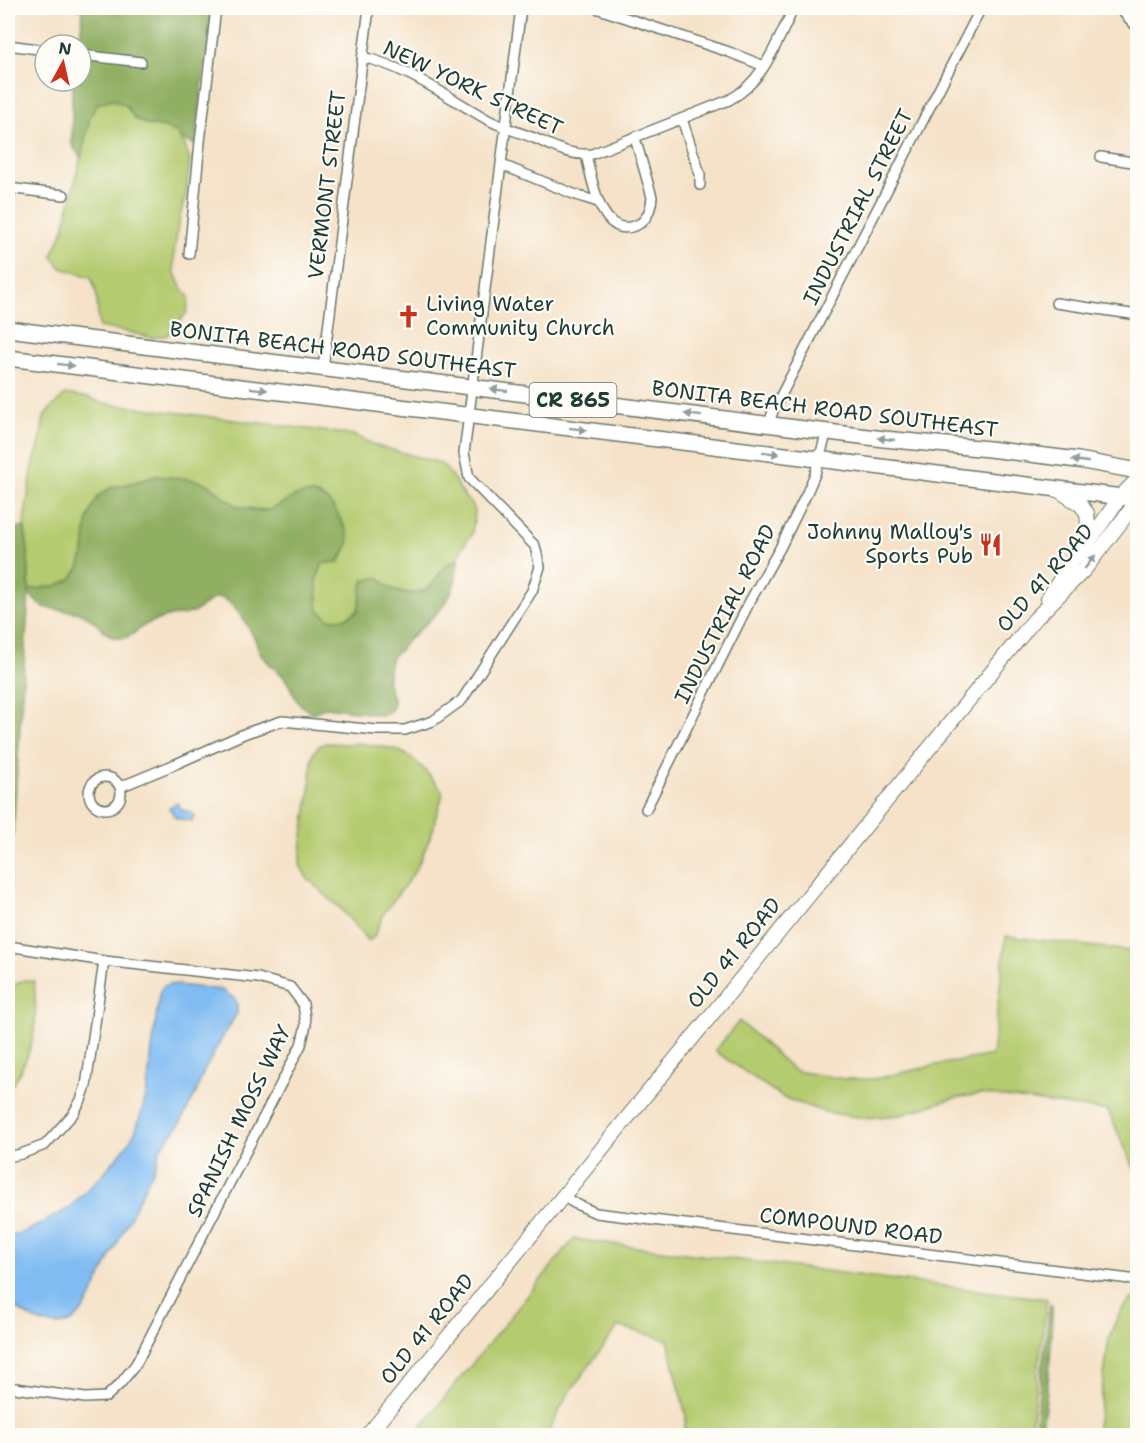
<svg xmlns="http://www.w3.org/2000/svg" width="1145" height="1443" font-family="'Shantell Sans',sans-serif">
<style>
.green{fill:#b5cb6f;stroke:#6a8452;stroke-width:1.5}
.forest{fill:#90af62;stroke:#58764b;stroke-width:1.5}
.water{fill:#80bcf2;stroke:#507c93;stroke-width:1.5}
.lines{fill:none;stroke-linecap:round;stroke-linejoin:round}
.street-casing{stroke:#6a7768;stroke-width:12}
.secondary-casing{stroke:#6a7768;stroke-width:16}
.primary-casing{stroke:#6a7768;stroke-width:18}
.street{stroke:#fff;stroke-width:9}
.secondary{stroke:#fff;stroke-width:14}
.primary{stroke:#fff;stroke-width:15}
.oneway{fill:#8f9e9a}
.labels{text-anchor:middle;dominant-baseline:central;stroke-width:4.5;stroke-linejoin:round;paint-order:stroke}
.shield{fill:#fdfcf7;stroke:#62766e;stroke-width:1.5}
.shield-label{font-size:20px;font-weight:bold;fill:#1f3d34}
.street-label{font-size:21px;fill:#1f3d34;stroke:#fdfcf7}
.poi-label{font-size:21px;fill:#1f3d34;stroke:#fdfcf7;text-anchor:start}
</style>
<rect width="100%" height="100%" fill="#fdfcf7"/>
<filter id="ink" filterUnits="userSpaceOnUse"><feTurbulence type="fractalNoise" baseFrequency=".0167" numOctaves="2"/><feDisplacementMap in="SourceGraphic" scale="12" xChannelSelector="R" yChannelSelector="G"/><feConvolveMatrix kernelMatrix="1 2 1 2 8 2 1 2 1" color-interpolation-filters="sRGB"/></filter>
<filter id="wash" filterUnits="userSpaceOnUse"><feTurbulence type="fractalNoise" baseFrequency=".008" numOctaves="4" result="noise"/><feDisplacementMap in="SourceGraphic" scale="24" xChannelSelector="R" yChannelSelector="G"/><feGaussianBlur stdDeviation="1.35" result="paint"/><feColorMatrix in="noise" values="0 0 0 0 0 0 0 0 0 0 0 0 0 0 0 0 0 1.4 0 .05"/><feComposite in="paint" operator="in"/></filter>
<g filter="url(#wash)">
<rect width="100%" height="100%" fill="#f5e2c8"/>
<g class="green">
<polygon points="111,99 126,105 134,118 147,125 162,127 177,132 185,145 190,160 186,193 178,225 174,255 174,271 180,285 189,297 187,312 178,324 167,335 153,338 123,331 99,327 96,291 91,277 61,268 52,256 64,228 90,117 97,104"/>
<path d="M66,394L89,398L103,403L354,435L377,446L437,462L444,466L453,478L466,499L472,504L475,511L472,534L463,546L458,560C437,564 438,588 420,593C408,596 376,584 364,580L358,611L344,619H329L318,609L317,578L323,563L339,562L347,549L296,496L270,510L255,509L239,507L227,500L216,490L203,482L156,476L128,484L112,487L87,523L84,553L79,568L70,581L56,586L29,590L28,551L24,521L33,465L40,443L43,421L46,413Z"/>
<polygon points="326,743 350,744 359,743 395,749 409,756 422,767 442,790 442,798 435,819 434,827 422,857 415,871 384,913 374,937 368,941 342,910 307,878 300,865 302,842 310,790 312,759 314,752 319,746"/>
<polygon points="1006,936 1137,952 1137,1174 1108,1111 982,1094 954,1098 901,1115 865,1118 824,1112 782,1097 715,1051 739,1021 795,1071 845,1079 874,1079 936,1065 992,1055"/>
<path d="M24,980L34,981C38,1023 36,1046 13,1084L8,1079V986L11,987Z"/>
<polygon points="574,1239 1047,1299 1030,1435 684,1435 686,1416 668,1340 618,1326 567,1396 547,1435 414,1435"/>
<path d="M1137,1296V1435H1096L1109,1338C1115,1321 1121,1305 1137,1296Z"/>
</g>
<g class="forest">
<polygon points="73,8 212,8 195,145 181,139 177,132 162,127 147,125 134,118 126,105 111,99 97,104 90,117 81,158 72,145 72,92 74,81 81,81 81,45 79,45 83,10"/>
<path d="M156,476C169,477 191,478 203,482C217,486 225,503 241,507C249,510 261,511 269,510C277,508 286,501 293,497C316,487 331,500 341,520C352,539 351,544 338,562L323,563L317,578L318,609L329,619H344L358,611L363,581L379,577C382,581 386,585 390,588C404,596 425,596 434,582C441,572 445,562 458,560C457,567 457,575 455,582C448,608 427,622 409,639C405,642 403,646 400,650C398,652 395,654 393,656C389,663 387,675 388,683C391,698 403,709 380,715L327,707L313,713C291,703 295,689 282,675C275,668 265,661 260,653C258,649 257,644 255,640C250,629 233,600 221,598C211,596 202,608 194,612C187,615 179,615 171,616C163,618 153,621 145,625C137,629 132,638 122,638C104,639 97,618 80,613C60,607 41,615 29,592L8,906V656L13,636L8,618V528L24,527L28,551L29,590L56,586L70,580L79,568L84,553L87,523L92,508L99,495L112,487L128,484Z"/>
<path d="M1050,1304L1052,1306C1053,1317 1051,1327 1051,1338C1051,1371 1045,1403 1041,1435H1034Z"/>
</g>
<g class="water">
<polygon points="177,803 182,810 190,812 195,816 191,821 176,818 169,808"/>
<path d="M169,984L222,990L235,999L237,1004V1013L217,1047L204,1071L195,1095L179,1125L160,1149L156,1164L88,1303C84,1308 79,1317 73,1321C61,1328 43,1324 31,1318C23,1314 17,1307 8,1303V1237L25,1232L68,1209L103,1174L128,1144L136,1130L146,1097L159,995L162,987Z"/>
</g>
</g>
<g filter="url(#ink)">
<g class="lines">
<defs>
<g id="street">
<polyline points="596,8 729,52 764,66"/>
<polyline points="1119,8 1138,28"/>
<polyline points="8,45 45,50"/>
<polyline points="81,55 141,62"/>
<path d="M362,57C407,67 444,95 483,117C499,127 517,131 534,138C554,147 570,156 592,154L729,100C765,81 776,42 794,8"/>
<polyline points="682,119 700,174 700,185"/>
<path d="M586,155C592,178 600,241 637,225C648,220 651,209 652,197L635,138"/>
<polyline points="1101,157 1138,163"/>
<polyline points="502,165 576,195 598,202"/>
<polyline points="8,188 64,195"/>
<polyline points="189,254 200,142 216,8"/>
<polyline points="1056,303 1138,315"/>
<polyline points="323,368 369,8"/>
<polyline points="769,424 773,411 981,8"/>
<circle cx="105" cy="793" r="16"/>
<polyline points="120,787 178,763 246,733 282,721 377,730 405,730 433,721 462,700 532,591 540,567 535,546 469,478 464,453 521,8"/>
<polyline points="646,809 750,601 780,548 806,495 815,474 827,431"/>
<polyline points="8,946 104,961 258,978 290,987 303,1004 306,1025 301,1045 136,1364 120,1384 106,1397 85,1398 8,1387"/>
<polyline points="8,1157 21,1154 45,1145 73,1114 81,1100 86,1086 104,961"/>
<polyline points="564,1197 576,1204 596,1213 1138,1280"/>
</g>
<g id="secondary">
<polyline points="1087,544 1121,496 1138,479"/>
<polyline points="1048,599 1066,570 1087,544 1088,525 1087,513 1080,504 1058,490"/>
<polyline points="367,1436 1035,619 1085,569 1138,500"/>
</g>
<g id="primary">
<polyline points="8,329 884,439 989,449 1078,460 1138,471"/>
<polyline points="8,358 1138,499"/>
</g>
</defs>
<use href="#street" class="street-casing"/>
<use href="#secondary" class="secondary-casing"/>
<use href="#primary" class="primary-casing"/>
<use href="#street" class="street"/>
<use href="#secondary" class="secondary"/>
<use href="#primary" class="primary"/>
</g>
<defs><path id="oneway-solid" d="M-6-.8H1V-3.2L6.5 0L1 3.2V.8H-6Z" transform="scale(1.5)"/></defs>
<g class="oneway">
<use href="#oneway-solid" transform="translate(66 365) rotate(7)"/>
<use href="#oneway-solid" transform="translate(259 389) rotate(7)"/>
<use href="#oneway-solid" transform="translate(499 390) rotate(-173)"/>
<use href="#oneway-solid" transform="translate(693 415) rotate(-173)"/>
<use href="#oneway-solid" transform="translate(578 429) rotate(7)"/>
<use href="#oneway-solid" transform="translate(886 439) rotate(-174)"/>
<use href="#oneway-solid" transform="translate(771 453) rotate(7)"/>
<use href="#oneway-solid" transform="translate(1080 461) rotate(-172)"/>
<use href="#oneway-solid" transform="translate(1090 562) rotate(-52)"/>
</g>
</g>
<defs>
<symbol id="church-bare" viewBox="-9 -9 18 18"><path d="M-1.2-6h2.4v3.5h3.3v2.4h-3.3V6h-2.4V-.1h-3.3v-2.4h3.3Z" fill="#c8321e" stroke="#fdfcf7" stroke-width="2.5" paint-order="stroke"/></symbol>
<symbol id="restaurant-bare" viewBox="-9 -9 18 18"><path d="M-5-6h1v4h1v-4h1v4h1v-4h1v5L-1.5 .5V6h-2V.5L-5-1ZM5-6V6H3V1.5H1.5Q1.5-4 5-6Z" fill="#c8321e" stroke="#fdfcf7" stroke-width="2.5" paint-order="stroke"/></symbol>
</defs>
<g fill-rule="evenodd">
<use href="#church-bare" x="392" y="300" width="33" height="33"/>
<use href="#restaurant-bare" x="974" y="528" width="33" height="33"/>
</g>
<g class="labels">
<rect class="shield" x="529.5" y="383" width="87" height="34" rx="4.5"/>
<g class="shield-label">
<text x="573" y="400">CR 865</text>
</g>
<g class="street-label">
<text transform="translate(473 88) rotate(25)">NEW YORK STREET</text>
<text transform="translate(327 185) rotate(-83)">VERMONT STREET</text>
<text transform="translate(858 207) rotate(-63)">INDUSTRIAL STREET</text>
<text transform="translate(343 350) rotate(7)">BONITA BEACH ROAD SOUTHEAST</text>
<text transform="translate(825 409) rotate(7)">BONITA BEACH ROAD SOUTHEAST</text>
<text transform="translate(1045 578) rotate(-49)">OLD 41 ROAD</text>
<text transform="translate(725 614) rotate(-63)">INDUSTRIAL ROAD</text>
<text transform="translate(734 953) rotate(-51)">OLD 41 ROAD</text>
<text transform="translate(239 1121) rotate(-64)">SPANISH MOSS WAY</text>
<text transform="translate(851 1226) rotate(7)">COMPOUND ROAD</text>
<text transform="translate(427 1329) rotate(-51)">OLD 41 ROAD</text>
</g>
<g class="poi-label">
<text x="426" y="304">Living Water<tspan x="426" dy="24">Community Church</tspan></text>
<text x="973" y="532" text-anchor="end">Johnny Malloy's<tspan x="973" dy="24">Sports Pub</tspan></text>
</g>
</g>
<rect width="1145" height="1443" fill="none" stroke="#fdfcf7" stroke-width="30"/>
<g transform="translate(63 63) rotate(8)"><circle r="28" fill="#fdfcf7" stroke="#a4b0a9" stroke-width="1.5"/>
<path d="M0-4.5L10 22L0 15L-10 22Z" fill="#c8321e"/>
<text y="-9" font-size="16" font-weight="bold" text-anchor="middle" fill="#1f3d34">N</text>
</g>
</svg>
